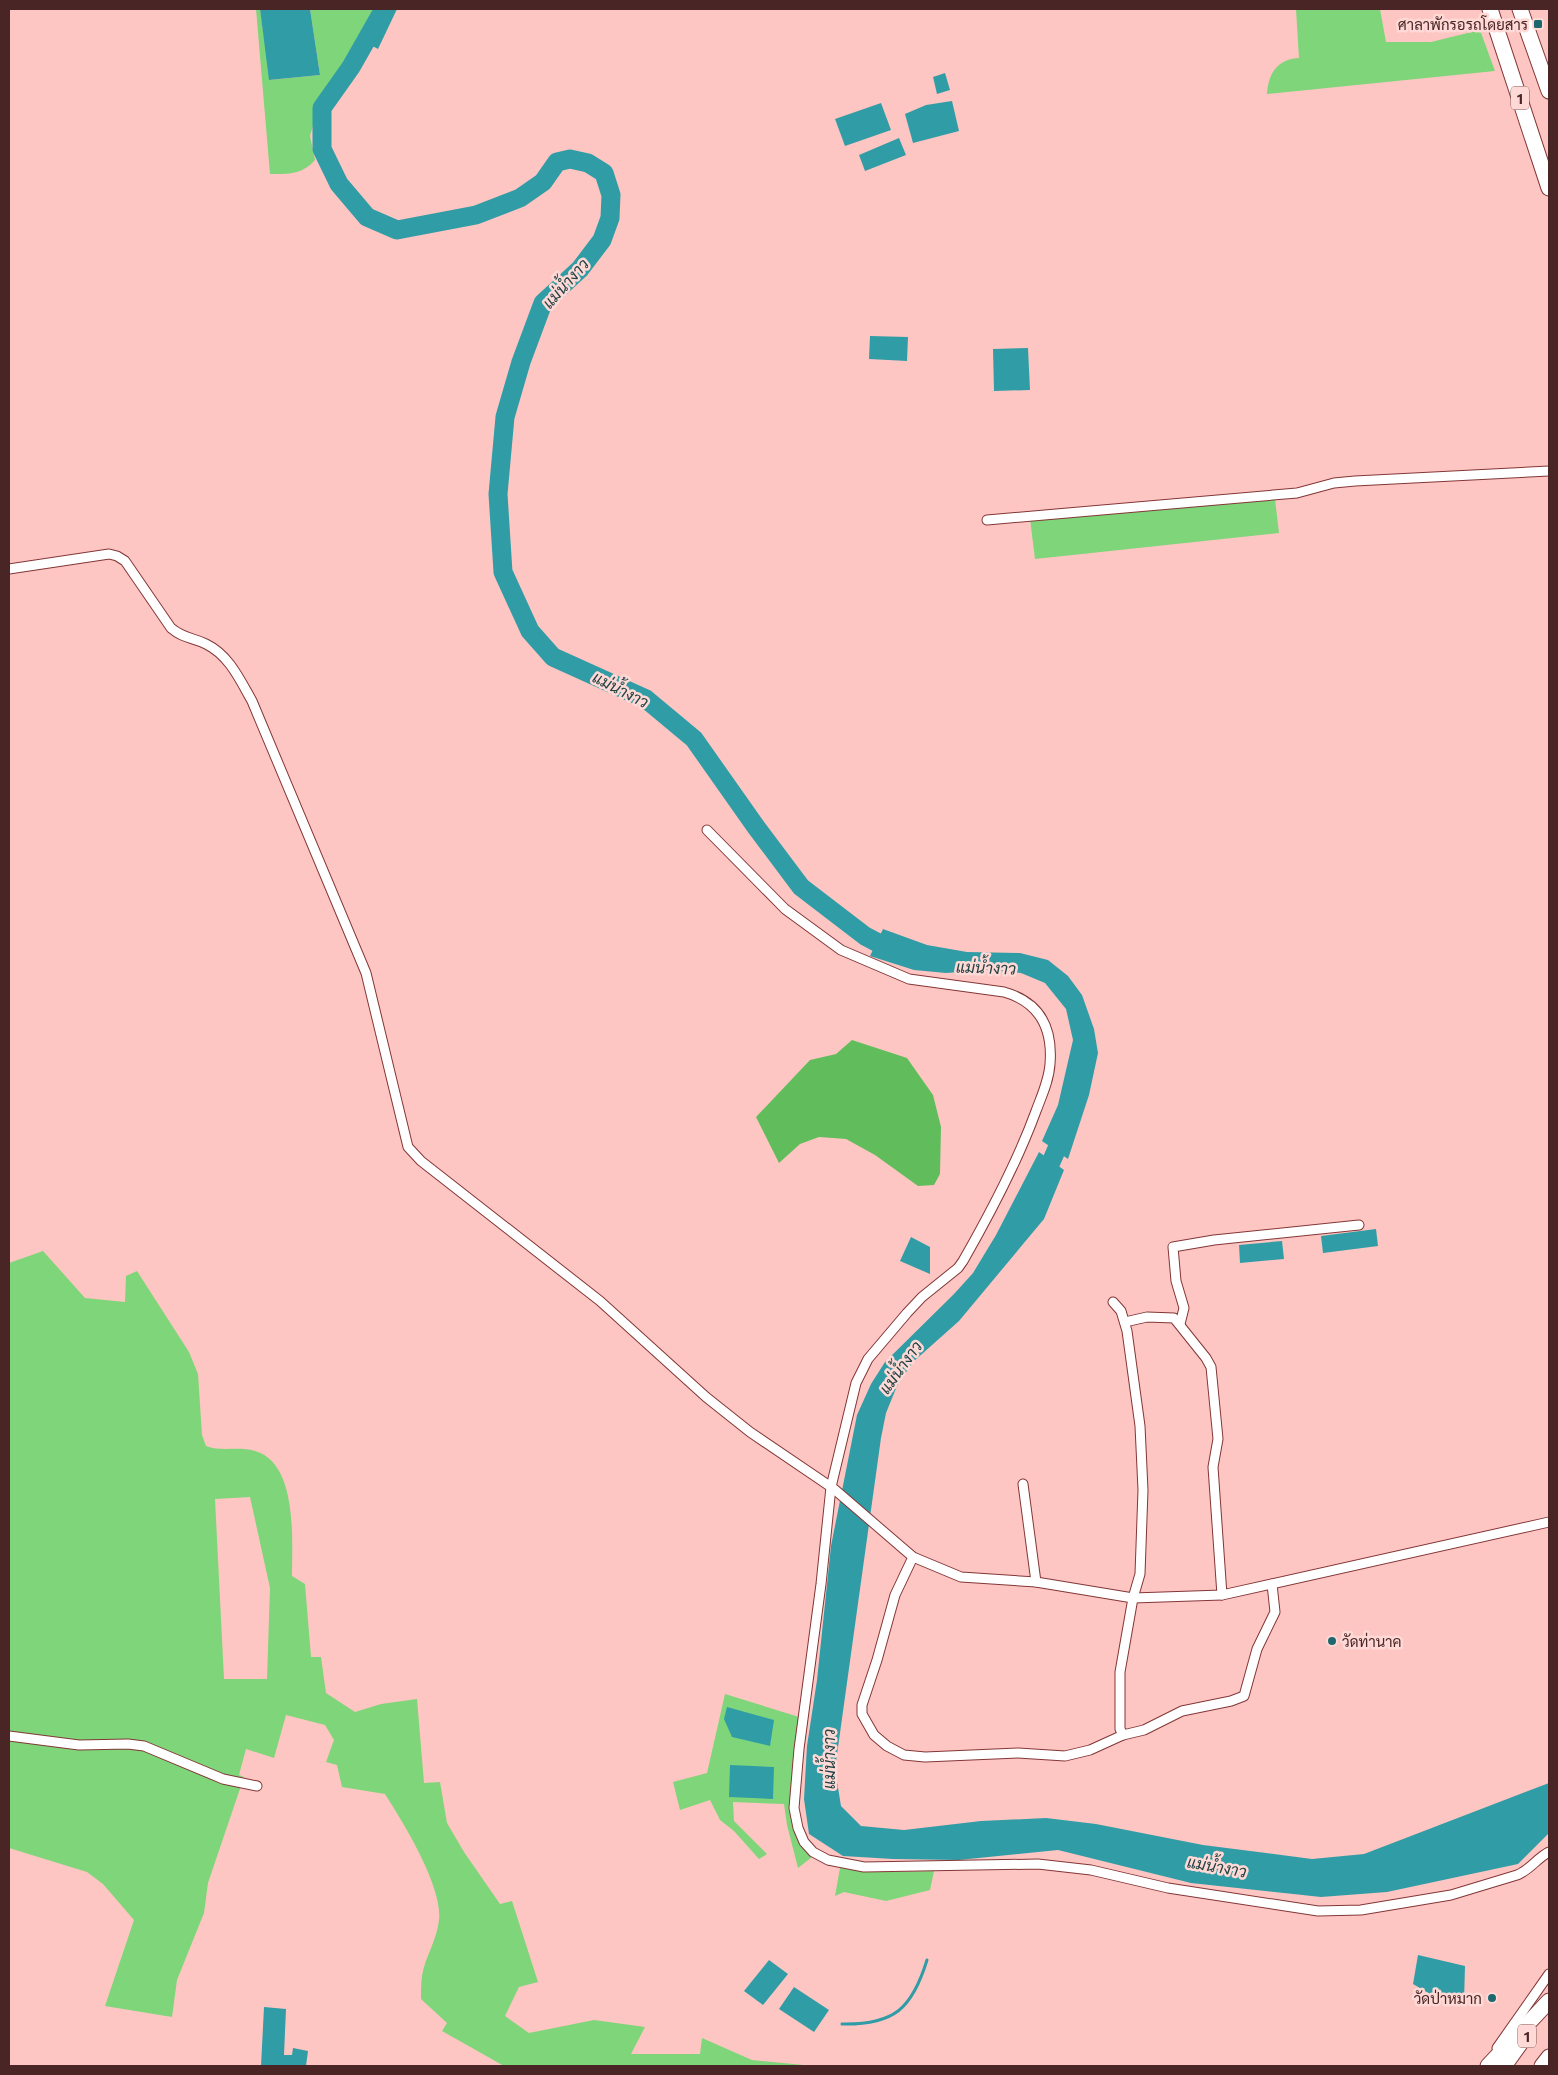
<svg xmlns="http://www.w3.org/2000/svg" width="1558" height="2075" font-family="Commissioner,Sarabun,sans-serif">
<style>
.green{fill:#7fd579;fill-rule:evenodd}
.forest{fill:#61bd5c}
.water{fill:#309da6}
.lines{fill:none;stroke-linecap:round;stroke-linejoin:round}
.stream{stroke:#309da6;stroke-width:3}
.river{stroke:#309da6;stroke-width:19}
.street-casing{stroke:#833636;stroke-width:11}
.highway-casing{stroke:#833636;stroke-width:17}
.street{stroke:#fff;stroke-width:9}
.highway{stroke:#fff;stroke-width:15}
.poi-dot{fill:#1c686e;stroke:#ffd9d6;stroke-width:2}
.labels{text-anchor:middle;dominant-baseline:central;stroke-width:5;stroke-linejoin:round;paint-order:stroke}
.shield{fill:#ffd9d6;stroke:#805c5a;stroke-width:1}
.shield-label{font-size:14px;font-weight:bold;fill:#492625}
.poi-label{font-size:15px;fill:#492625;stroke:#ffd9d6;text-anchor:end}
.water-label{font-size:16px;font-style:italic;fill:#224244;stroke:#ffd9d6}
</style>
<rect width="100%" height="100%" fill="#fec6c3"/>
<g class="green">
<path d="M256,9H260L270,80L320,75L310,9H376L361,40L319,105L310,136L315,160C302,175 288,174 270,174Z"/>
<path d="M1296,9H1380L1386,42H1431L1480,30L1495,71L1267,94C1268,73 1278,59 1299,58Z"/>
<polygon points="1275,499 1279,533 1035,559 1030,519"/>
<path d="M43,1251L85,1298L125,1302L126,1276L137,1271L189,1352L198,1374L202,1435L206,1446C221,1452 239,1446 255,1451C298,1463 292,1541 292,1576L305,1584L311,1657H321L326,1693L355,1712L381,1704L417,1699L424,1783L440,1782L447,1823L464,1852L500,1904L512,1901L538,1982L519,1987L505,2016L529,2033L594,2020L645,2027L631,2054H700L702,2038L752,2060L814,2066H504L442,2031L447,2023L421,1999C421,1991 421,1983 422,1976C425,1957 437,1940 439,1920C443,1887 403,1822 385,1794L342,1787L337,1765L326,1762L334,1740L325,1725L286,1715L274,1758L246,1749L239,1775L244,1777L208,1883L204,1913L177,1980L172,2017L105,2006L134,1920L103,1884L87,1872L9,1848V1263ZM250,1497L270,1588L267,1679H224L215,1499Z"/>
<path d="M725,1694L799,1717C795,1760 777,1824 812,1857L798,1868L787,1825L784,1804L733,1802L734,1821L767,1854L759,1859L734,1831L720,1820L710,1800L680,1810L673,1782L707,1773Z"/>
<polygon points="840,1868 894,1872 934,1871 930,1890 886,1901 844,1892 835,1896"/>
</g>
<polygon class="forest" points="852,1040 907,1058 933,1095 941,1127 940,1174 934,1185 918,1186 875,1155 846,1139 819,1137 800,1144 779,1163 756,1117 810,1060 836,1054"/>
<g class="water">
<polygon points="260,9 310,9 320,75 269,80"/>
<polygon points="376,9 397,9 378,49 361,40"/>
<polygon points="945,73 950,90 937,94 933,77"/>
<polygon points="952,101 959,131 913,143 905,114 926,105"/>
<polygon points="881,103 891,130 845,146 835,119"/>
<polygon points="899,138 906,155 865,171 859,155"/>
<polygon points="870,336 908,337 907,361 869,359"/>
<polygon points="1028,348 1030,390 994,391 993,349"/>
<polygon points="883,929 927,945 967,952 1020,953 1048,960 1068,976 1082,995 1094,1029 1098,1053 1089,1095 1068,1159 1042,1141 1058,1105 1073,1040 1066,1009 1045,983 1021,973 988,970 946,973 914,970 870,956"/>
<polygon points="1039,1152 1064,1170 1044,1219 959,1321 913,1362 897,1386 886,1413 881,1438 835,1769 841,1806 861,1826 904,1830 981,1821 1046,1818 1096,1824 1203,1845 1312,1859 1364,1854 1549,1783 1549,1833 1518,1864 1387,1892 1321,1897 1191,1883 1058,1850 959,1860 893,1859 843,1856 809,1834 804,1799 807,1746 817,1680 831,1546 857,1415 871,1384 885,1362 954,1294 973,1273 996,1235"/>
<polygon points="1376,1229 1378,1246 1323,1253 1321,1236"/>
<polygon points="911,1237 930,1247 930,1274 900,1261"/>
<polygon points="1282,1241 1284,1259 1240,1263 1239,1245"/>
<polygon points="727,1707 774,1720 770,1746 732,1737 724,1719"/>
<polygon points="730,1765 774,1767 773,1799 729,1797"/>
<polygon points="1418,1955 1465,1966 1464,2002 1437,1998 1413,1984"/>
<polygon points="769,1960 788,1974 763,2005 744,1991"/>
<polygon points="794,1987 829,2010 814,2032 779,2009"/>
<polygon points="264,2007 286,2009 284,2055 292,2055 293,2048 308,2051 306,2066 261,2066"/>
</g>
<g class="lines">
<path class="stream" d="M842,2024C894,2025 912,2009 927,1960"/>
<g class="river">
<polyline points="384,9 351,67 322,108 322,149 339,184 367,217 397,230 476,215 520,198 543,182 557,162 570,159 588,163 604,173 611,195 610,218 602,240 580,269 543,303 521,362 505,417 498,494 503,572 530,631 553,657 646,699 694,739 756,827 801,887 865,936 899,954"/>
<polyline points="1041,1185 1066,1128"/>
</g>
<defs>
<g id="street">
<polyline points="987,520 1297,493 1334,483 1355,481 1549,471"/>
<path d="M9,569L109,554L117,556L125,561L171,628C184,639 192,637 206,644C229,655 240,680 252,701L366,973L408,1147L421,1161L600,1301L706,1397L750,1432L834,1489L913,1557L961,1577L1036,1582L1133,1598L1222,1595L1549,1522"/>
<path d="M707,830L785,909L841,950L909,979L1004,992C1039,1002 1053,1027 1050,1064C1049,1080 1042,1095 1036,1111C1017,1163 991,1212 963,1261L958,1268L922,1297L907,1313L868,1359L856,1383L831,1487L821,1584L799,1749L794,1808L798,1828L804,1842L813,1852L828,1860L864,1867L1038,1864L1091,1870L1168,1888L1318,1911L1361,1910L1451,1895L1517,1875C1530,1870 1537,1858 1549,1852"/>
<polyline points="1113,1302 1121,1311 1127,1331 1140,1426 1143,1490 1140,1574 1133,1598 1120,1672 1120,1729 1123,1735"/>
<polyline points="1125,1322 1147,1317 1174,1318 1206,1358 1211,1367 1218,1439 1213,1467 1222,1595"/>
<polyline points="1180,1324 1184,1308 1176,1281 1173,1247 1214,1240 1359,1225"/>
<polyline points="1023,1484 1036,1582"/>
<polyline points="913,1557 895,1595 877,1660 862,1705 862,1714 874,1735 887,1746 904,1755 925,1757 1018,1753 1065,1756 1090,1750 1123,1735 1144,1730 1182,1711 1231,1701 1244,1696 1257,1649 1275,1612 1272,1584"/>
<polyline points="9,1736 79,1745 128,1744 144,1746 223,1779 257,1786"/>
<polyline points="1497,2048 1549,1974"/>
</g>
<g id="highway">
<polyline points="1490,9 1549,188"/>
<polyline points="1520,9 1549,91"/>
<polyline points="1488,2066 1549,2001"/>
<polyline points="1504,2066 1522,2041"/>
<polyline points="1542,2066 1549,2057"/>
</g>
</defs>
<use href="#street" class="street-casing"/>
<use href="#highway" class="highway-casing"/>
<use href="#street" class="street"/>
<use href="#highway" class="highway"/>
</g>
<g class="poi-dot">
<rect x="1533" y="19" width="10" height="10" rx="2.5"/>
<circle cx="1332" cy="1641" r="5"/>
<circle cx="1492" cy="1998" r="5"/>
</g>
<g class="labels">
<g class="shield">
<rect x="1511" y="86.5" width="18" height="23" rx="4"/>
<rect x="1518" y="2024.5" width="18" height="23" rx="4"/>
</g>
<g class="shield-label">
<text x="1520" y="98">1</text>
<text x="1527" y="2036">1</text>
</g>
<g class="poi-label">
<text x="1528" y="24">ศาลาพักรอรถโดยสาร</text>
<text x="1342" y="1641" text-anchor="start">วัดท่านาค</text>
<text x="1482" y="1998">วัดป่าหมาก</text>
</g>
<g class="water-label">
<text transform="translate(565 283) rotate(-48)">แม่น้ำงาว</text>
<text transform="translate(621 689) rotate(27)">แม่น้ำงาว</text>
<text transform="translate(986 967) rotate(2)">แม่น้ำงาว</text>
<text transform="translate(900 1367) rotate(-54)">แม่น้ำงาว</text>
<text transform="translate(828 1759) rotate(-90)">แม่น้ำงาว</text>
<text transform="translate(1217 1866) rotate(10)">แม่น้ำงาว</text>
</g>
</g>
<rect width="1558" height="2075" fill="none" stroke="#492625" stroke-width="20"/>
</svg>
